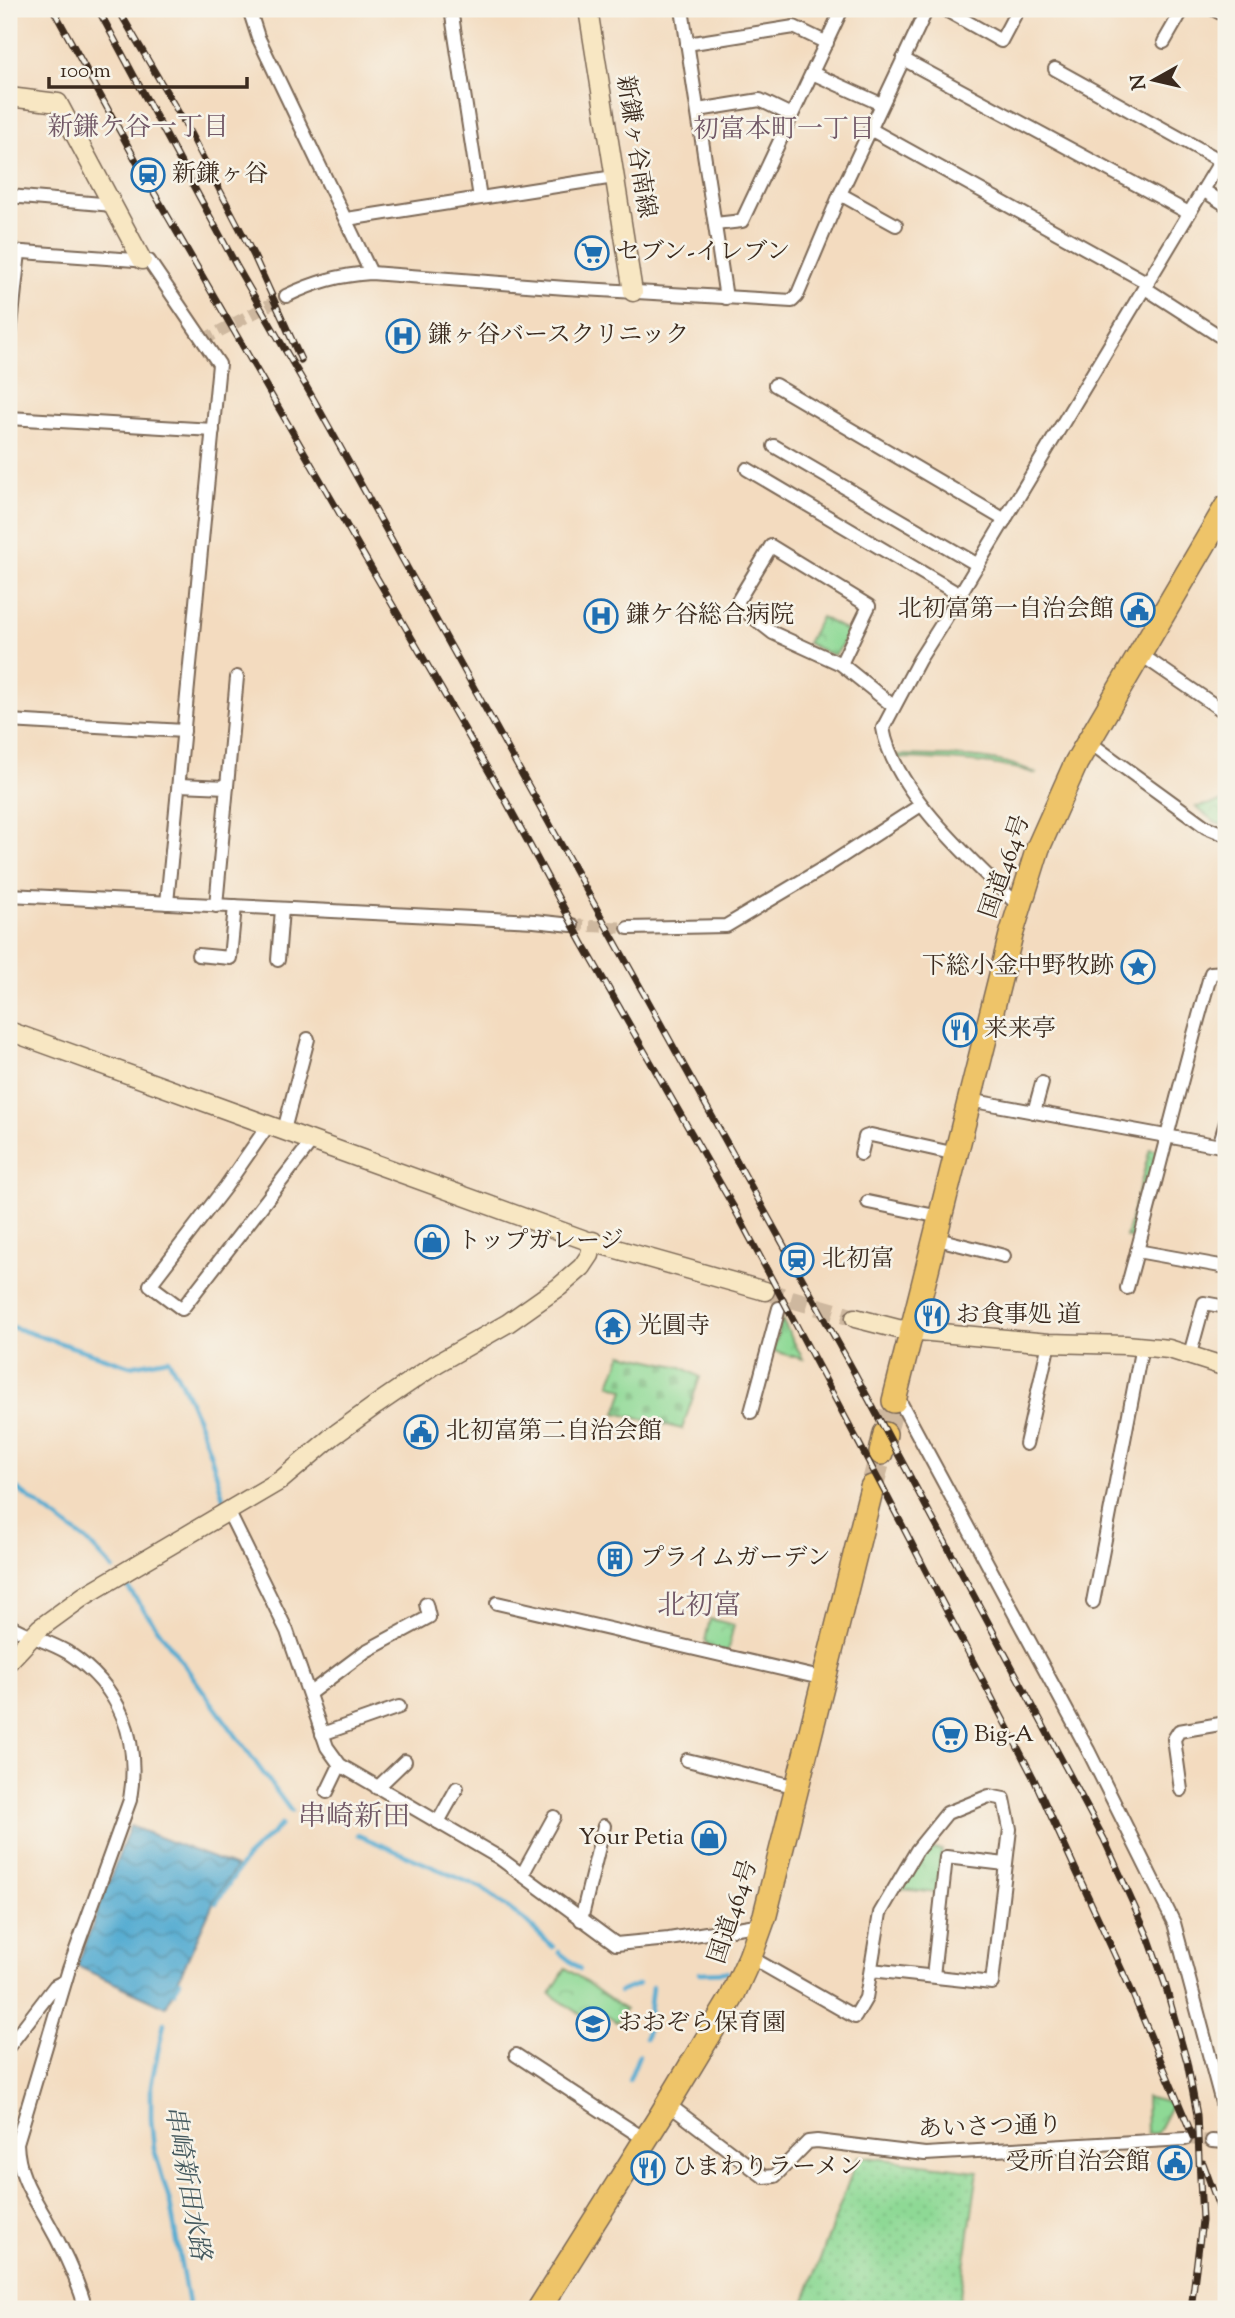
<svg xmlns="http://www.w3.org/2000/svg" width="1235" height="2318" font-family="'Sorts Mill Goudy','Noto Serif JP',serif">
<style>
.grass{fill:url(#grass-dots);stroke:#64825a;stroke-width:2}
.cemetery{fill:url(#cemetery-stones);stroke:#64825a;stroke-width:2}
.park{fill:url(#park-crowns);stroke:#64825a;stroke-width:2}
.water{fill:url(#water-waves);stroke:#486b78;stroke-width:2}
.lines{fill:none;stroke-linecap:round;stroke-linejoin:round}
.stream{stroke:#55acd1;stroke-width:4.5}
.street-tunnel{stroke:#ceb89f;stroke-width:12;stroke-dasharray:12 6;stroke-linecap:butt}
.secondary-tunnel{stroke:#ceb89f;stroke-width:18;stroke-dasharray:18 9;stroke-linecap:butt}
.highway-tunnel{stroke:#ceb89f;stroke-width:23;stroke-dasharray:23 11;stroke-linecap:butt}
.street-casing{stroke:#7b6856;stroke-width:16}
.secondary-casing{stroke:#7b6856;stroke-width:21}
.highway-casing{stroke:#7b6856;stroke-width:26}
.street{stroke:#fff;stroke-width:12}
.secondary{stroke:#f8e7c3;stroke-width:18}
.highway{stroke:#eec469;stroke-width:23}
.rail-casing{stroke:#3b2a1e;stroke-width:7}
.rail{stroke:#f7f3e8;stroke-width:4.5;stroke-dasharray:13;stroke-linecap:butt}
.labels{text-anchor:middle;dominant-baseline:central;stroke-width:5;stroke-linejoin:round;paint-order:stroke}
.street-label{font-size:24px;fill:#3b2a1e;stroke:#f7f3e8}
.poi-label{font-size:24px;fill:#3b2a1e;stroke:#f7f3e8;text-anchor:start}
.neighbourhood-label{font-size:26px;fill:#715866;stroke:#f7f3e8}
.water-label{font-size:26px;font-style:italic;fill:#44585d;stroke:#f7f3e8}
.quarter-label{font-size:28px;fill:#715866;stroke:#f7f3e8}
</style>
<defs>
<pattern id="grass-dots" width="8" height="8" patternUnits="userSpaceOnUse" patternTransform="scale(1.75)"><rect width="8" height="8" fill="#8ed995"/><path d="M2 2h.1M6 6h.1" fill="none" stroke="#7bba80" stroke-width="1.8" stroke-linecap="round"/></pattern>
<pattern id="cemetery-stones" width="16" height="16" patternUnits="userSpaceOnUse" patternTransform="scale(1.75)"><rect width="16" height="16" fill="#8ed995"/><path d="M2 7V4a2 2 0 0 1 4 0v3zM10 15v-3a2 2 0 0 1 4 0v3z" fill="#7bba80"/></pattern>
<pattern id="park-crowns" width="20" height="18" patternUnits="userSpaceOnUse" patternTransform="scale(1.75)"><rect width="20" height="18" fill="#8ed995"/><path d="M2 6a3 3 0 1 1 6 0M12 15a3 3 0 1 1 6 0" fill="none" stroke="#7bba80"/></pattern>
<pattern id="water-waves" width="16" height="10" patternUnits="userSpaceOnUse" patternTransform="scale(1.75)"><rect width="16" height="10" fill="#55acd1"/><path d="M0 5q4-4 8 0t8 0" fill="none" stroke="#488ca9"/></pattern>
</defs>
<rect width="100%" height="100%" fill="#f7f3e8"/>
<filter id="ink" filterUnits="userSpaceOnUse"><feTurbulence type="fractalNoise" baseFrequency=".0143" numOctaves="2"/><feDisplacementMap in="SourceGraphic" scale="14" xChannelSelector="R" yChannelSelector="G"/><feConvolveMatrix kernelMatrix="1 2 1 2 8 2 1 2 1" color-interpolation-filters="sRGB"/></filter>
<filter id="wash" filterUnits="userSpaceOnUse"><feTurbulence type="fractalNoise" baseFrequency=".00686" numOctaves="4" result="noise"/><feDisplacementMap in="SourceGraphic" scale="28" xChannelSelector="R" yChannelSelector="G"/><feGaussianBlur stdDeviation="1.57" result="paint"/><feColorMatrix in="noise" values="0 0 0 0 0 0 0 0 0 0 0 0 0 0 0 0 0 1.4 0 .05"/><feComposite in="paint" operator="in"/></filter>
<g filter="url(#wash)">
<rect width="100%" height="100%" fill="#f3dbbf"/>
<polygon class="grass" points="858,2156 978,2171 958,2309 802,2309"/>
<polygon class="cemetery" points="622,1354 682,1367 700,1377 682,1429 616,1413 624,1390 610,1384"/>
<g class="park">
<polygon points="821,617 849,632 837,653 832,655 807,643"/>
<path d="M895,755C941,757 996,752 1037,774C999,761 937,759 896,758Z"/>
<polygon points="1226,801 1226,826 1216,823 1196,807"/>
<polygon points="1150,1149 1157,1151 1134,1239 1126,1237"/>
<polygon points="782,1320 803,1359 773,1351"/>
<polygon points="710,1619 734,1625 727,1652 708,1647 705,1641"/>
<polygon points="928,1849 942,1850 936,1893 901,1889"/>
<polygon points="566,1968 625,2010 616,2022 600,2011 592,2022 550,1994"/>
<polygon points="1146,2097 1172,2104 1157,2133 1147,2134"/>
</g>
<polygon class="water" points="130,1826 236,1867 214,1901 166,2007 77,1966"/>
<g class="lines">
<g class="stream">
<path d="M9,1326L130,1366L168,1359C195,1403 212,1454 225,1505"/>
<polyline points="9,1483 87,1541 113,1569"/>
<polyline points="128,1588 291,1811"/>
<polyline points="358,1835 482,1888 524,1920 553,1947"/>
<polyline points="216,1903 246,1858 281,1825"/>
<polyline points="559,1952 580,1969"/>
<polyline points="700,1973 727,1972"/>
<polyline points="174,1992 180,1981"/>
<polyline points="620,1992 639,1984"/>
<polyline points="164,2023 151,2085 151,2119 154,2149 170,2203 189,2309"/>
<polyline points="646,2038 652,1987"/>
<polyline points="629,2080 639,2055"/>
</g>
</g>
</g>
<g filter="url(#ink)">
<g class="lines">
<g class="street-tunnel">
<polyline points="203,340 286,296"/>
<polyline points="572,925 628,928"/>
<polyline points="779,1308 782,1295"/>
<polyline points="1185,2139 1212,2141"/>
</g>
<polyline class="secondary-tunnel" points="765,1291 855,1318"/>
<g class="highway-tunnel">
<polyline points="885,1434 894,1401"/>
<polyline points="872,1487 881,1453"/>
</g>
<defs>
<g id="street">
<polyline points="249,9 258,37 371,273"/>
<polyline points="451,9 480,198"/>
<polyline points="682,9 726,298"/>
<polyline points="944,9 1001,41 1018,9"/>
<polyline points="1213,9 1226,16"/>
<polyline points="1164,42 1183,9"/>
<polyline points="687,44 794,27 827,43"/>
<polyline points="903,59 1189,213"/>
<polyline points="1055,69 1221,161"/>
<polyline points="812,73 881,104"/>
<polyline points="698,110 760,100 791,115"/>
<polyline points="870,129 1148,283"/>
<polyline points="1203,190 1226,205"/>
<polyline points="840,194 896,225"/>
<polyline points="9,196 113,205"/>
<polyline points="347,219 614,177"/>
<polyline points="715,224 742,221 842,9"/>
<polyline points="9,251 149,261 219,364 167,903"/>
<polyline points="1145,288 1218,335"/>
<path d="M286,296C315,282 340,275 371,273L566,288L792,301L797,296L840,194L927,9"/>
<polyline points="9,344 19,252"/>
<polyline points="775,385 1005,520"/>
<polyline points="9,418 213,430"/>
<polyline points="774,446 978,565"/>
<polyline points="747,469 960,595"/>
<polyline points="1140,654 1226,713"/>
<polyline points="841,664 869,606 771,546 736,604 773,633 841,664 893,706"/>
<polyline points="9,721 184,731"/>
<polyline points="1089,742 1206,827 1226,835"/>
<polyline points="179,785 227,787"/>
<polyline points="9,895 534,921 572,925"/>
<polyline points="216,906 237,677"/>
<path d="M1019,906C974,863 893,791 883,728L919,660L945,619L1226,152"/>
<polyline points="628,928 726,926 827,866 921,805"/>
<polyline points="198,955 230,958 235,906"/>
<polyline points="278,960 282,909"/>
<polyline points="969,1100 1226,1147"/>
<polyline points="1034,1112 1042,1083"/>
<polyline points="269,1124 226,1186 150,1285 182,1309 313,1140"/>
<polyline points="284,1130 308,1039"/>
<polyline points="1219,1146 1226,1122"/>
<polyline points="861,1154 865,1137 871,1135 956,1154"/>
<polyline points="868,1202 940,1217"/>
<polyline points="934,1238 1004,1256"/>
<polyline points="1137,1251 1226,1267"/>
<path d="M1127,1288C1156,1183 1181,1077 1211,973L1226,972"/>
<polyline points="1190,1354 1204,1303 1226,1307"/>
<polyline points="896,1394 1088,1750 1174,1923 1222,2103 1226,2133"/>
<polyline points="751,1412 779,1308"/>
<polyline points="1026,1444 1049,1343"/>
<polyline points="228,1511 287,1631 327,1747 340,1765 498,1857 616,1944 669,1939 762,1924"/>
<polyline points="1093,1602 1142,1346"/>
<polyline points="497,1603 825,1679"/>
<path d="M9,1625C27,1636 48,1641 67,1652C121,1687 140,1739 130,1800L69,1969L17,2143C18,2174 31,2193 46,2219C62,2247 77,2278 86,2309"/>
<polyline points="310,1693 366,1651 429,1617 426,1604"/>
<polyline points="322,1734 399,1707"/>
<polyline points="687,1760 797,1787"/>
<polyline points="377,1788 405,1761"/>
<polyline points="1181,1790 1174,1739 1179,1731 1226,1723"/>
<polyline points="327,1792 340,1765"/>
<polyline points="438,1822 457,1788"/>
<polyline points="522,1875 554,1817"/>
<polyline points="581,1920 604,1826"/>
<polyline points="750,1957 855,2017 866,1998 880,1913 917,1850 947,1813 989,1796 1004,1799 1010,1829 992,1983 871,1970"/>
<polyline points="933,1976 946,1857 1005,1864"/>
<polyline points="9,2046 55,1986 65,1981"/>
<polyline points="516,2055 646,2140"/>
<polyline points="668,2104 764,2177 775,2176 808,2142 817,2141 925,2154 1185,2139"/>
<polyline points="1212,2141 1226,2142"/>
</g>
<g id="secondary">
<polyline points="588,9 633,292"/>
<polyline points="9,97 58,103 142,260"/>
<polyline points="9,1031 588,1241 765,1291"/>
<polyline points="855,1318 898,1329 1049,1343 1126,1345 1169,1349 1226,1367"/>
<polyline points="9,1661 40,1628 84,1596 281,1480 333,1436 376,1405 436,1364 508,1323 559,1287 582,1267 590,1255 593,1241"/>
</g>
<g id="highway">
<polyline points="894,1401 1011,935 1038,848 1076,763 1226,507"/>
<polyline points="881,1453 885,1434"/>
<polyline points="539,2309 661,2115 731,1999 750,1957 765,1915 872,1487"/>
</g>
</defs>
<use href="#street" class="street-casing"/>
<use href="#secondary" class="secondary-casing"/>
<use href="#highway" class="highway-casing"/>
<use href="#street" class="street"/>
<use href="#secondary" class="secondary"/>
<use href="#highway" class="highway"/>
<defs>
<g id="rail">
<polyline points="53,9 145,177 506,801 582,942 733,1206 888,1498 1033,1777 1131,1990 1193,2137"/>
<polyline points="98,9 236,265 314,400 853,1370 1104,1839 1149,1939 1165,1984 1187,2062 1197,2115 1202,2221 1191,2309"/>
<polyline points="118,9 187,127 254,256 301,360"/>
<polyline points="1203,2163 1226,2226"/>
</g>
</defs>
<use href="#rail" class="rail-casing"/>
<use href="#rail" class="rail"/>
</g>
</g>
<defs>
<symbol id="station-ring" viewBox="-11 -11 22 22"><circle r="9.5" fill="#f7f3e8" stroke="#1f6fb2" stroke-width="1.5"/><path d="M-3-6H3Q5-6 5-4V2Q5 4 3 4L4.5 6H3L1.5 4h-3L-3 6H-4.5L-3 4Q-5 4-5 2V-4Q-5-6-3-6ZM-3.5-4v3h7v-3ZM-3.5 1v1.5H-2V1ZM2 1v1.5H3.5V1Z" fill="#1f6fb2"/></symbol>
<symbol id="supermarket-ring" viewBox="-11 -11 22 22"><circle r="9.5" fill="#f7f3e8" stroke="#1f6fb2" stroke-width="1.5"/><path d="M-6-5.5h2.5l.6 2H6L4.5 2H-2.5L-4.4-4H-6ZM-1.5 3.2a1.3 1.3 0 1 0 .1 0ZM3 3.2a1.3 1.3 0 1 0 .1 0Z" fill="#1f6fb2"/></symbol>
<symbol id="hospital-ring" viewBox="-11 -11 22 22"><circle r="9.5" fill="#f7f3e8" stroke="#1f6fb2" stroke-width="1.5"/><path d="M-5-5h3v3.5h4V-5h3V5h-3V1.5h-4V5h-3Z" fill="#1f6fb2"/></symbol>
<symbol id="civic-ring" viewBox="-11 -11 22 22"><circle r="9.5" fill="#f7f3e8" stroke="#1f6fb2" stroke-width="1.5"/><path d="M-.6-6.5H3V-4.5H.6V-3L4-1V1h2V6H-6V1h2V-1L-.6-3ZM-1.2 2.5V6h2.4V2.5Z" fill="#1f6fb2"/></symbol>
<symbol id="sight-ring" viewBox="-11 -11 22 22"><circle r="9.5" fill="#f7f3e8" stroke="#1f6fb2" stroke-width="1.5"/><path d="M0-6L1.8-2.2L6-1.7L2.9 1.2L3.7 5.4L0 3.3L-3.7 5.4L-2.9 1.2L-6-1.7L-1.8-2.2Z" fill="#1f6fb2"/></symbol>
<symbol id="restaurant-ring" viewBox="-11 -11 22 22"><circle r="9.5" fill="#f7f3e8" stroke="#1f6fb2" stroke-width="1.5"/><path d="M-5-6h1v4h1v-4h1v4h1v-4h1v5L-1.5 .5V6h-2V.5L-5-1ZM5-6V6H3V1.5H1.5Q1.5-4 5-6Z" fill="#1f6fb2"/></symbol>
<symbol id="shop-ring" viewBox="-11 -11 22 22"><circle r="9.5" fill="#f7f3e8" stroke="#1f6fb2" stroke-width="1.5"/><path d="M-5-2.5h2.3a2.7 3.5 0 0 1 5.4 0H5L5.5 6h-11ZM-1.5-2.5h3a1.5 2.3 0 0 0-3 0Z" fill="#1f6fb2"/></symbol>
<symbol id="temple-ring" viewBox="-11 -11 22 22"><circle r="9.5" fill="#f7f3e8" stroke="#1f6fb2" stroke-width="1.5"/><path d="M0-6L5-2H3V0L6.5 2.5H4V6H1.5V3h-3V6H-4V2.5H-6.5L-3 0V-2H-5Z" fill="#1f6fb2"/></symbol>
<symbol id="building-ring" viewBox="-11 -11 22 22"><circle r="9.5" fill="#f7f3e8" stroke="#1f6fb2" stroke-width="1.5"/><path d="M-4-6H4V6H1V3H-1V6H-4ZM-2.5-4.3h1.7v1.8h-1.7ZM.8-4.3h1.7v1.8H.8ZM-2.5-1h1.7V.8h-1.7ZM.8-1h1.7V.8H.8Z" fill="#1f6fb2"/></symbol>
<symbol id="school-ring" viewBox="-11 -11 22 22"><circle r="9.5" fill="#f7f3e8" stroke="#1f6fb2" stroke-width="1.5"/><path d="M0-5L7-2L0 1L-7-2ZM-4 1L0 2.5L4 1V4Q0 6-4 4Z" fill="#1f6fb2"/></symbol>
</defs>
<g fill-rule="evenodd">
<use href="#station-ring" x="129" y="156" width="38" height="38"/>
<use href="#supermarket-ring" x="573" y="234" width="38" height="38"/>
<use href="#hospital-ring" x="384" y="317" width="38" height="38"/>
<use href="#civic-ring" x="1119" y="591" width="38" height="38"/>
<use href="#hospital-ring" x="582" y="597" width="38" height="38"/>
<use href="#sight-ring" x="1119" y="948" width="38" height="38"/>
<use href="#restaurant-ring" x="941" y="1011" width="38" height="38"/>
<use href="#shop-ring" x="413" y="1223" width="38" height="38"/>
<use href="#station-ring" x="778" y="1241" width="38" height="38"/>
<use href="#restaurant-ring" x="913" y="1297" width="38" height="38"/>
<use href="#temple-ring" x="594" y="1308" width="38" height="38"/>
<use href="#civic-ring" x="402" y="1413" width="38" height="38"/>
<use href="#building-ring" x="596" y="1540" width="38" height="38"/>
<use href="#supermarket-ring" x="931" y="1716" width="38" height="38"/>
<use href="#shop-ring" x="690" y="1819" width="38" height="38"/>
<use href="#school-ring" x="574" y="2005" width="38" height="38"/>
<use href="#civic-ring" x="1156" y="2144" width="38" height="38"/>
<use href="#restaurant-ring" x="629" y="2149" width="38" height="38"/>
</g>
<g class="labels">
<g class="street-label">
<text transform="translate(635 147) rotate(81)">新鎌ヶ谷南線</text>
<text transform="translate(1006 867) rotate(-71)">国道464号</text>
<text transform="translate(734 1912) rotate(-72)">国道464号</text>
<text transform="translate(990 2128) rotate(-2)">あいさつ通り</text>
</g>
<g class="poi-label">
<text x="172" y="175">新鎌ヶ谷</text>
<text x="616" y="253">セブン-イレブン</text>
<text x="428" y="336">鎌ヶ谷バースクリニック</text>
<text x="1114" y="610" text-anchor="end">北初富第一自治会館</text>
<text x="626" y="616">鎌ケ谷総合病院</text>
<text x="1114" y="967" text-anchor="end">下総小金中野牧跡</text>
<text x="984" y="1030">来来亭</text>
<text x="457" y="1242">トップガレージ</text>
<text x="822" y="1260">北初富</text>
<text x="956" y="1316">お食事処 道</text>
<text x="638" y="1327">光圓寺</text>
<text x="446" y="1432">北初富第二自治会館</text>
<text x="640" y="1559">プライムガーデン</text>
<text x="974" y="1735">Big-A</text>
<text x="684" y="1838" text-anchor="end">Your Petia</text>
<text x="618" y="2024">おおぞら保育園</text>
<text x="1150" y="2163" text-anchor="end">受所自治会館</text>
<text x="672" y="2168">ひまわりラーメン</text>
</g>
<g class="neighbourhood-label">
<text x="138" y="128">新鎌ケ谷一丁目</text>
<text x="784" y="130">初富本町一丁目</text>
</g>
<g class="water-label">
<text transform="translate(186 2183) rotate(80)">串崎新田水路</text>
</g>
<g class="quarter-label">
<text x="699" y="1607">北初富</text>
<text x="354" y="1818">串崎新田</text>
</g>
</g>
<rect width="1235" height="2318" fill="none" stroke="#f7f3e8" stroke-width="35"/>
<g transform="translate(1154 80) rotate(262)" stroke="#f7f3e8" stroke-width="5" paint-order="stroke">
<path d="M0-5L12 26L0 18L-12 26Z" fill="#3b2a1e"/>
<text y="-10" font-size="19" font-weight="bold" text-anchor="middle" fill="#3b2a1e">N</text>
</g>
<path d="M49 77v10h198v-10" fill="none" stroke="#3b2a1e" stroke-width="3.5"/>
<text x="60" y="77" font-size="21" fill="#3b2a1e" stroke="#f7f3e8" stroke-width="5" paint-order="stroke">100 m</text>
</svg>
